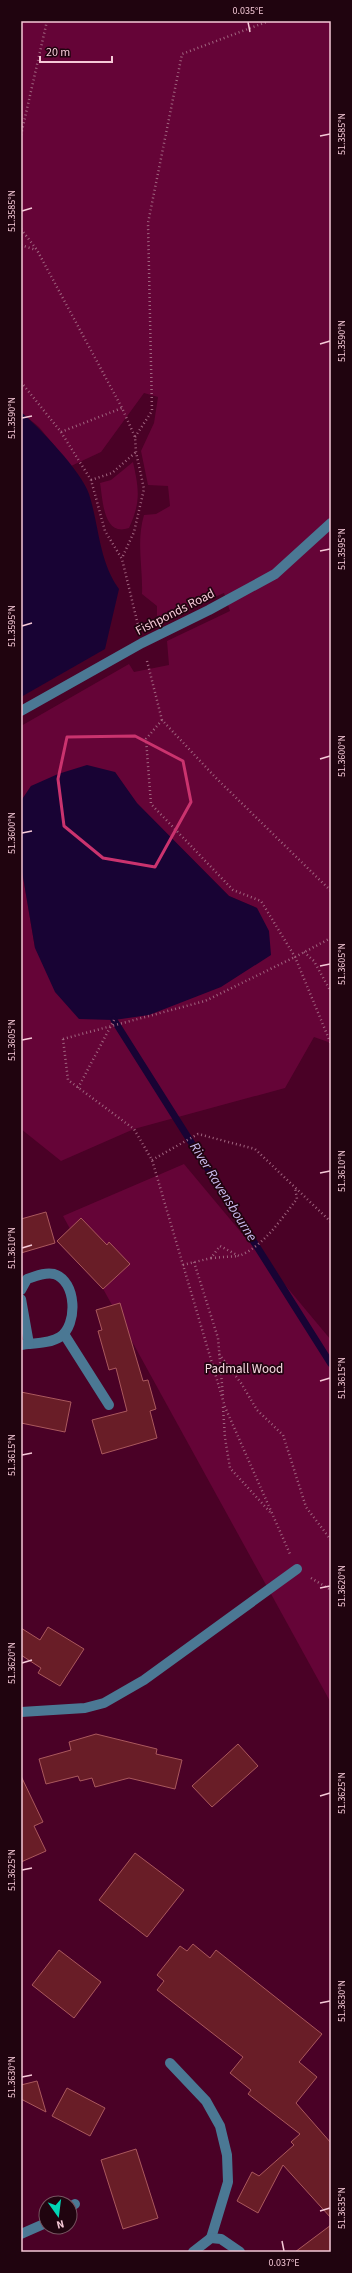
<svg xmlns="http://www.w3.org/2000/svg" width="352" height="2273" font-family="'Source Sans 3',sans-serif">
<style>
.green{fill:#650437}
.water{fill:#180334}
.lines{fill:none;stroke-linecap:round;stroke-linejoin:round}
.stream{stroke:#180334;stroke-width:7}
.building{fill:#691d27;stroke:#aa585d}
.path{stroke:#a0657f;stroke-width:2.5;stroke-dasharray:1 3;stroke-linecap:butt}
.minor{stroke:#4b7894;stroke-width:10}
.path-bridge{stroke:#a0657f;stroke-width:2.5;stroke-dasharray:1 3;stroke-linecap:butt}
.marked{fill:none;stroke:#ca336e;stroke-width:3;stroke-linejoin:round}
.ticks{fill:none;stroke:#f5c9d7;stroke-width:1.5}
.labels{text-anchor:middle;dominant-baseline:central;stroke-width:3.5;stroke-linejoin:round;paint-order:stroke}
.street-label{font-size:13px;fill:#f5c9d7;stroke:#20040f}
.park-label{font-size:13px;fill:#f6d8e1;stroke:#20040f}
.water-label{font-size:14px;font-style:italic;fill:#c9bbed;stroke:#20040f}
.neatline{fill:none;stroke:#f5c9d7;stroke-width:1.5}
.ticks-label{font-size:10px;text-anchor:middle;fill:#f5c9d7}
</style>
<rect width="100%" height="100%" fill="#4a0126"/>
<g class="green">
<path d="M21,21H331V1043L314,1037L285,1088L134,1129L61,1161L21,1129V865L35,948L257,908L229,896L136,803L115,772L31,786L21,801V726L129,664L134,672L169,665L167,641L230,611L224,593L157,622V606L142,594C143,567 136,542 144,515L156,514L170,506L168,486L148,485L141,451L154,423L158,397L144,393L101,452L71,466L39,427L21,412Z"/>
<path d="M133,462C139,489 141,502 129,528C103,537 103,500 100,483L111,480Z"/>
<polygon points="184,1164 331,1340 331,1703 63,1216"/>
</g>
<g class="water">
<path d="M21,412C39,427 82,472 89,494C99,525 99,562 119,589L105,649L21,697Z"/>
<polygon points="87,765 115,772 137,803 229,896 257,908 269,931 271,955 221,987 149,1015 114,1020 79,1019 55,992 35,948 21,865 21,801 31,786 58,774"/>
</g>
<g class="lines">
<polyline class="stream" points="114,1020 331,1364"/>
</g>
<g class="building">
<polygon points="46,1212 55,1243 21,1253 21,1219"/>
<polygon points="81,1218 107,1245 109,1242 130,1264 103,1289 57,1241"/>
<polygon points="120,1303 143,1381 148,1380 156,1409 150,1411 157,1438 102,1454 92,1420 127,1411 116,1368 109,1370 98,1331 102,1330 96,1310"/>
<polygon points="21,1392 71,1402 65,1432 21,1423"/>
<polygon points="48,1627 84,1649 60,1686 38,1673 41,1668 21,1655 21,1628 40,1640"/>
<polygon points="96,1734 157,1749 156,1754 182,1760 175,1789 129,1778 95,1787 92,1778 80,1781 78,1776 46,1784 39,1759 71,1750 69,1742"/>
<polygon points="238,1744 258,1766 212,1807 192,1786"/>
<polygon points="21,1776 43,1822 34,1826 46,1851 21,1862"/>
<polygon points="135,1853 184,1890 147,1937 99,1900"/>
<polygon points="193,1944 210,1958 216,1950 322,2034 299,2062 317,2077 296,2103 331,2143 331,2218 283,2165 258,2213 237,2201 252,2172 259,2176 294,2145 291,2142 300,2134 248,2094 251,2090 230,2073 243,2057 157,1990 164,1981 157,1975 180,1946 187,1951"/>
<polygon points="59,1950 101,1982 74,2018 32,1985"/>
<polygon points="37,2081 46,2112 21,2099 21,2085"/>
<polygon points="67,2088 105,2108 90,2136 52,2116"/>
<polygon points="136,2149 158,2218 123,2229 101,2160"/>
<polygon points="331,2225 331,2252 295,2252"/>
</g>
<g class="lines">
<g class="path">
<polyline points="21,135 47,21"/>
<polyline points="21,229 37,250 122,408 135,437 136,452 144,489 134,532 122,558"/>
<polyline points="21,245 36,250"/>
<polyline points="21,382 61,432 91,480 105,531 122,559 138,625"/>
<polyline points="61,432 122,408"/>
<polyline points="135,437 152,411 148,223 182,54 269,21"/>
<polyline points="91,480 112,473 136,452"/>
<polyline points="147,661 162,720 216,778 331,891"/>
<polyline points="162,720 146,739 151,804 233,890 261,901 295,957 331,1044"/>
<polyline points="304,952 314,961 331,992"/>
<polyline points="295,957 331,938"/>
<polyline points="63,1039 68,1080 134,1129 152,1160 225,1407 290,1554"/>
<polyline points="78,1088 114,1020"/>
<polyline points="152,1160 198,1134 255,1149 331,1222"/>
<polyline points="211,1258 238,1256"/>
<polyline points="194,1262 218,1338 223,1396"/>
<path d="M183,1265L211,1258L220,1246L239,1256C264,1246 281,1219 297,1199L295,1187"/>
<polyline points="219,1354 241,1383 257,1410 283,1435 306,1507 331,1540"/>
<polyline points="223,1407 225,1438 230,1468 270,1512"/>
<polyline points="311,1578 331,1590"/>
</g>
<g class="minor">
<polyline points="21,711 142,643 209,610 275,574 331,523"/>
<path d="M21,1290L27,1279C36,1276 45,1272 54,1274C77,1281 78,1325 60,1337C49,1344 33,1343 21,1345"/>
<polyline points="21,1299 29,1344"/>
<polyline points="64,1334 109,1405"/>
<polyline points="21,1712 85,1708 104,1703 144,1680 297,1569"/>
<polyline points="170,2063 206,2101 220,2126 227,2155 228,2182 211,2238"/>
<polyline points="70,2207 75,2204"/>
<polyline points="21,2234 46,2223"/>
<polyline points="193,2252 211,2238 221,2239 240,2252"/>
</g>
<polyline class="path-bridge" points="63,1039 205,1001 295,957"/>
</g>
<path class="marked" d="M135,736L183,761L191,802L155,867L103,858L64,826L58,779L67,737Z"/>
<path class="ticks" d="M248,22L250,32M320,136L330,134M22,211L32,208M320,344L330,341M22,418L32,416M320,551L330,549M22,626L32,623M320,759L330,756M22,833L32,831M320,966L330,964M22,1040L32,1038M320,1173L330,1171M22,1248L32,1245M320,1381L330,1378M22,1455L32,1453M320,1588L330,1586M22,1663L32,1660M320,1796L330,1793M22,1870L32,1868M320,2003L330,2001M22,2077L32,2075M320,2211L330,2208M282,2241L284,2251"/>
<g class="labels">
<g class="street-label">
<text transform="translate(175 612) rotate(-27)">Fishponds Road</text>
</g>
<g class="park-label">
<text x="244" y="1369">Padmall Wood</text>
</g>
<g class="water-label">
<text transform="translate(223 1192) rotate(58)">River Ravensbourne</text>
</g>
</g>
<rect width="352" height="2273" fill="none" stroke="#20040f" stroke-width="44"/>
<g transform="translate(58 2215) rotate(166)"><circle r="19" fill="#20040f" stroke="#75535f"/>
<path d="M0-3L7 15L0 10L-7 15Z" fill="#02d5b6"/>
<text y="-6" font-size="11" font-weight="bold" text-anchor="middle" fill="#f5c9d7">N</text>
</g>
<path d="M40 56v6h72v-6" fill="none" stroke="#f5c9d7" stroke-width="2"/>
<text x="46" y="56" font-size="12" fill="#f5c9d7" stroke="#20040f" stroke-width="3" paint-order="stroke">20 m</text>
<rect x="22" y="22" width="308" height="2229" class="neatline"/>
<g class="ticks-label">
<text x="248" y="14">0.035°E</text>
<text transform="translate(341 134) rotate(-90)" y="4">51.3585°N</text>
<text transform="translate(11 211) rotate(-90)" y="4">51.3585°N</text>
<text transform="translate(341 341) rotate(-90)" y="4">51.3590°N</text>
<text transform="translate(11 418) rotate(-90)" y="4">51.3590°N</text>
<text transform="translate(341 549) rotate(-90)" y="4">51.3595°N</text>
<text transform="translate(11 626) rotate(-90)" y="4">51.3595°N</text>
<text transform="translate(341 756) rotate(-90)" y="4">51.3600°N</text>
<text transform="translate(11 833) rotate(-90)" y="4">51.3600°N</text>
<text transform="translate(341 964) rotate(-90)" y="4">51.3605°N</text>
<text transform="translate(11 1040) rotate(-90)" y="4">51.3605°N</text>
<text transform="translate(341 1171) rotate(-90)" y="4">51.3610°N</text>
<text transform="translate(11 1248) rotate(-90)" y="4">51.3610°N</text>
<text transform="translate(341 1378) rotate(-90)" y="4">51.3615°N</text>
<text transform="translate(11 1455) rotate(-90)" y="4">51.3615°N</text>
<text transform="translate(341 1586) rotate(-90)" y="4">51.3620°N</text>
<text transform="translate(11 1663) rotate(-90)" y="4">51.3620°N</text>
<text transform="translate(341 1793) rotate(-90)" y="4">51.3625°N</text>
<text transform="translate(11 1870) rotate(-90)" y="4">51.3625°N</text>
<text transform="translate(341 2001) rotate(-90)" y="4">51.3630°N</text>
<text transform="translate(11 2077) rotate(-90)" y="4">51.3630°N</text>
<text transform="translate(341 2208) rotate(-90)" y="4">51.3635°N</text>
<text x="284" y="2266">0.037°E</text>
</g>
</svg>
